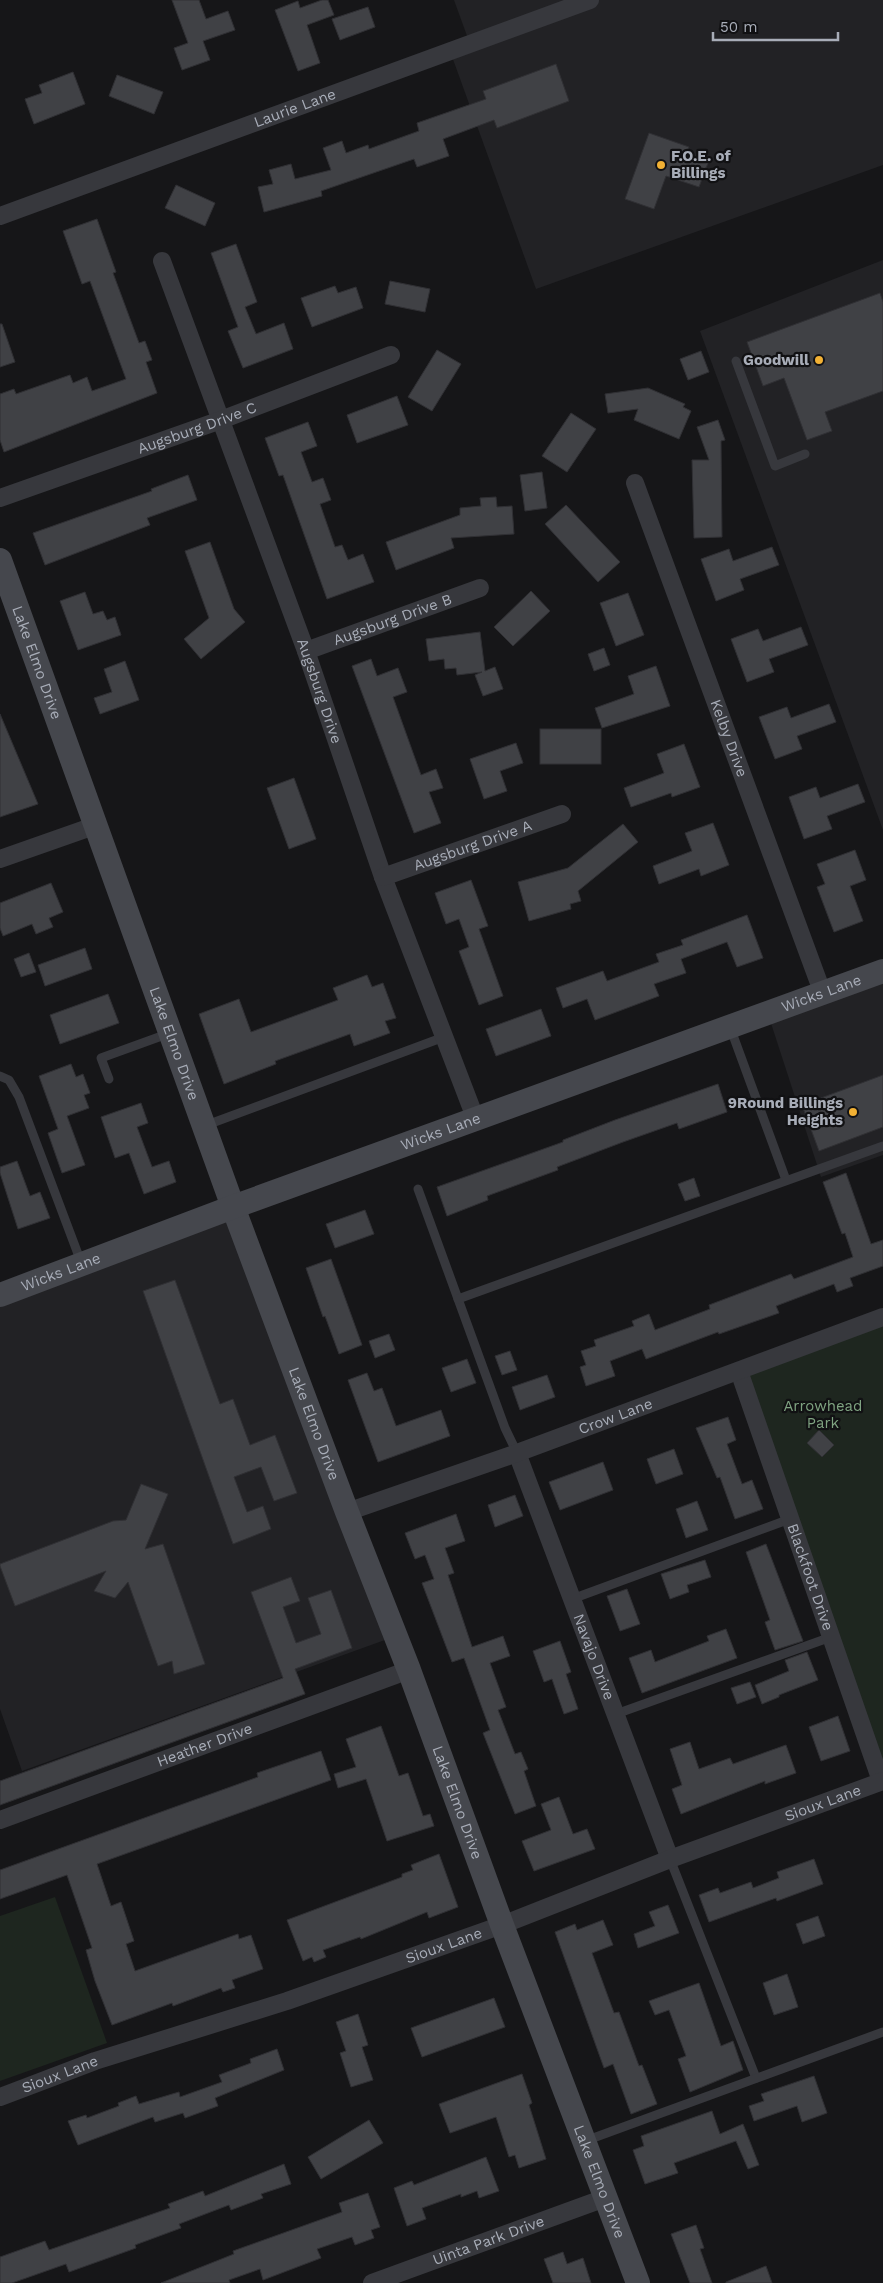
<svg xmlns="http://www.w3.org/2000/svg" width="883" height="2283" font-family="'Work Sans',sans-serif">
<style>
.built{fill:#222225}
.green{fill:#1e261f}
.building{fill:#404145;stroke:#303034}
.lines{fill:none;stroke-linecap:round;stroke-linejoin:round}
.lane{stroke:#37383d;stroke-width:9}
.street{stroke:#37383d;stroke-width:18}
.secondary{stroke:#45474d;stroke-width:24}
.poi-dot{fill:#f2b134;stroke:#111113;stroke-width:2}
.labels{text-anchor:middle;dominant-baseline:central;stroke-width:4.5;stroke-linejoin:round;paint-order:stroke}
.street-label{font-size:15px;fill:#a8adb8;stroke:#111113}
.poi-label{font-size:15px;font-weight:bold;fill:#a8adb8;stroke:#111113;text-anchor:end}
.park-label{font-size:15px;fill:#7fa381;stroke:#111113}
</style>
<rect width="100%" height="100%" fill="#161618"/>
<g class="built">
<polygon points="454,0 883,0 883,165 536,289 450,51 470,44"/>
<polygon points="883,260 883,830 700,331"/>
<polygon points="883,970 883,1155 821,1177 768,1014"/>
<polygon points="233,1207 396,1636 22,1771 0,1709 0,1295"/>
</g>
<g class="green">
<polygon points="883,1324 883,1766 747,1376"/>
<polygon points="55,1897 107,2043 0,2081 0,1916"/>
</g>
<g class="building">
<polygon points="172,0 199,0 206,19 228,11 235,30 203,41 210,60 182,70 174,48 188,43"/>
<polygon points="322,0 328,0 334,15 307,25 320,63 298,71 275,10 298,1 300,8"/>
<polygon points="368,7 375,27 340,40 332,19"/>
<polygon points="556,64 569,101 497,128 494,120 443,139 449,156 417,167 414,159 321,191 322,196 264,212 258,187 273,184 269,170 291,164 295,179 331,170 323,148 342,141 346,153 368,145 369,149 419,131 417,123 486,99 483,91"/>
<polygon points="73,72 85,104 34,124 25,99 42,93 39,85"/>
<polygon points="117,75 163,92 154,114 109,96"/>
<polygon points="649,133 689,147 686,155 708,163 699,187 666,176 654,209 625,199"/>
<polygon points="176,185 215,203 205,226 165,208"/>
<polygon points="97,219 116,272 113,273 139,343 145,341 152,360 146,362 157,393 4,452 0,440 0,394 14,389 16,394 70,375 73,383 87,377 92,391 126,379 90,281 82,284 63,231"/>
<polygon points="236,244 257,302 245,307 256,334 284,323 293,349 243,368 228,331 238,327 211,253"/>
<polygon points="390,281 430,289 425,312 385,304"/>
<polygon points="335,286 338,293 356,287 363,308 312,327 301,298"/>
<polygon points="880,293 883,302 883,391 825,412 832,431 807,440 784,378 763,386 747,342"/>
<polygon points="0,324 2,324 15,362 0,367"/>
<polygon points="437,350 461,364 432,411 408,397"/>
<polygon points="701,351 709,372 688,380 680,359"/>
<polygon points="648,388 685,404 683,407 691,411 679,439 634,420 638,409 608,413 605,394"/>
<polygon points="397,396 408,425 357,443 347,415"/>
<polygon points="571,413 596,429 567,472 542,456"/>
<polygon points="718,420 725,440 721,441 722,537 694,538 692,460 709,460 697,427"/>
<polygon points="308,422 317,446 301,452 312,482 323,478 331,500 320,504 335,547 342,545 348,560 363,554 374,582 327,599 283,475 279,476 265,438"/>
<polygon points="542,472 547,508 525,511 520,475"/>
<polygon points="188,475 197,500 147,518 150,525 45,565 33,533 152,491 151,489"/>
<polygon points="496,497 497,507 512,506 514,534 451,538 454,548 396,570 386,542 460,515 460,508 481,506 480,498"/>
<polygon points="566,505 620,562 598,582 545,524"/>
<polygon points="210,542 234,609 245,622 201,659 184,639 209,618 185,551"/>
<polygon points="772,547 779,565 740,579 744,590 716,601 701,559 729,549 733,561"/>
<polygon points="531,591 550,611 513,646 494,627"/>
<polygon points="85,592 93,614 103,611 107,620 115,617 121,635 78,650 60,601"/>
<polygon points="628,593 644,635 616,646 600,603"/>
<polygon points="801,627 808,645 769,659 774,672 747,682 731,639 758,629 763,641"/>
<polygon points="480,632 485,671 495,667 503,689 483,696 475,675 482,672 457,675 456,668 445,669 444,659 429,661 426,639"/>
<polygon points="604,648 610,665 594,671 588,654"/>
<polygon points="371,659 377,676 398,668 407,692 393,697 421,775 436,769 443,788 429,792 441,823 414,833 352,666"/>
<polygon points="125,661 139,700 100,714 94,698 112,692 104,669"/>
<polygon points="656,666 670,706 602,728 595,708 634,694 628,676"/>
<polygon points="829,704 836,722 797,736 802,749 775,759 759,717 787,707 791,718"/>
<polygon points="0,714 38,804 0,817"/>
<rect x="540" y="729" width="61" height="35"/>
<polygon points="516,743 523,763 500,771 507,791 484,799 470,759"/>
<polygon points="684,744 700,787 672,797 671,793 631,807 624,788 664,773 657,754"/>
<polygon points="294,778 316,839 289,849 267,788"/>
<polygon points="858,784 865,802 827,816 832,829 804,839 789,797 816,787 820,798"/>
<polygon points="713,823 729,865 701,876 699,869 659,884 653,866 692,851 685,833"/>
<polygon points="623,824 638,842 578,891 581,901 570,904 571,909 529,921 518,882 568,868"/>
<polygon points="855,850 866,880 850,886 863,921 834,932 817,887 825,884 817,864"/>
<polygon points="471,880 488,926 479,929 503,996 479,1005 459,951 469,947 459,919 446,924 435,893"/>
<polygon points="51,883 63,912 49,918 53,927 36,934 32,924 3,936 0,928 0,903"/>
<polygon points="747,915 763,958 737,967 727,942 681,959 686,973 654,984 659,996 595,1020 587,999 563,1008 556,988 603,971 607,981 659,962 656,954 683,945 681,940"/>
<polygon points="85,948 92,969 45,986 38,965"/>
<polygon points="29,953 36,972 21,977 14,959"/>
<polygon points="367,975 372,987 383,983 396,1018 385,1021 390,1033 354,1046 350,1034 275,1061 276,1064 224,1084 199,1014 239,999 251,1032 338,1000 333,988"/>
<polygon points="108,994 119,1023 60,1044 50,1015"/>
<polygon points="541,1009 551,1036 496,1056 486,1029"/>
<polygon points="71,1064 76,1077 83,1074 90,1093 84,1095 89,1108 67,1116 85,1165 62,1173 48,1133 58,1129 39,1076"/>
<polygon points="883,1075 883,1127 819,1151 802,1105"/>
<polygon points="718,1084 727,1112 679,1129 677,1123 623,1142 557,1167 558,1170 487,1196 488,1200 447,1216 437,1187 563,1142 563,1140 615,1120"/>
<polygon points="141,1103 148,1123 137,1127 152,1167 169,1161 176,1182 144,1194 129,1153 115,1158 101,1117"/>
<polygon points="17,1161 30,1196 40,1192 50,1218 18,1229 0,1173 0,1167"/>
<polygon points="846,1173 871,1244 883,1240 883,1266 850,1278 853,1286 837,1292 834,1284 776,1306 779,1313 719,1334 718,1332 646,1359 642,1349 610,1361 615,1376 586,1386 580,1367 586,1365 581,1351 596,1346 594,1340 634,1326 632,1321 649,1314 655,1330 710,1309 709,1305 791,1274 794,1279 853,1257 845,1233 842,1234 823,1182"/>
<polygon points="694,1178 700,1196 685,1201 678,1184"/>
<polygon points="365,1210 374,1234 335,1248 326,1224"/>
<polygon points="331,1259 362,1345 339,1354 325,1316 323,1317 306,1268"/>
<polygon points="175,1280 220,1404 233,1399 250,1445 275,1435 297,1493 274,1501 261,1467 234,1477 247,1512 263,1506 271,1529 233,1544 143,1291"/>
<polygon points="389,1334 395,1350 375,1358 369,1341"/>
<polygon points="510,1351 517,1370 502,1375 495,1356"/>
<polygon points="467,1359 476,1383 451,1392 442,1368"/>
<polygon points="367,1373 374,1391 382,1388 396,1426 441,1410 450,1436 378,1462 348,1380"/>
<polygon points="547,1375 555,1397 520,1410 512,1387"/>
<polygon points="728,1417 736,1440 727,1444 742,1484 752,1480 763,1509 735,1519 720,1477 717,1478 696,1428"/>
<polygon points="819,1430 834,1445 822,1457 807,1443"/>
<polygon points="674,1449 683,1474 656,1484 647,1459"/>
<polygon points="603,1462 613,1490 560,1510 549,1482"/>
<polygon points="141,1484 168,1494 145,1549 163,1544 205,1664 174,1674 172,1661 158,1666 128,1582 115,1598 94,1591 106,1571 15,1606 0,1566 0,1564 113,1521 126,1520"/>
<polygon points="515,1495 523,1516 495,1527 488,1505"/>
<polygon points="697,1501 708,1530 686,1538 676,1509"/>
<polygon points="456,1514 465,1541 445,1548 454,1573 448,1575 472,1647 503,1636 510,1656 490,1663 506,1707 498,1710 515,1754 521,1752 528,1769 524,1771 536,1806 515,1814 483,1733 490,1730 464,1658 452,1662 422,1583 434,1579 425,1555 415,1559 405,1533"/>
<polygon points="766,1544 803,1641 775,1650 765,1622 770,1620 746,1552"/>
<polygon points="705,1560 711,1577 687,1585 689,1592 670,1599 661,1574"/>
<polygon points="291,1577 300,1601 283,1607 296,1643 321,1634 308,1598 331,1590 352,1648 295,1669 305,1694 0,1805 0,1781 283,1678 251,1592"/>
<polygon points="627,1589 640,1624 620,1631 607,1596"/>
<polygon points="726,1629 737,1658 642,1693 629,1658 651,1650 655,1662 709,1641 707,1636"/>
<polygon points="560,1641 571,1672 566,1674 578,1709 564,1714 552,1679 544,1682 533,1651"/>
<polygon points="807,1652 818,1680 779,1695 779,1697 762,1704 755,1685 789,1671 785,1660"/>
<polygon points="750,1682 756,1697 737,1704 731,1688"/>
<polygon points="838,1716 850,1751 821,1761 809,1727"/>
<polygon points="381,1726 399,1776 408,1773 423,1816 430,1814 434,1826 387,1841 366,1779 338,1788 334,1774 356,1767 346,1739"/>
<polygon points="690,1742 699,1769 730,1758 733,1764 786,1745 796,1773 765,1784 765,1781 681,1814 672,1789 682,1785 670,1749"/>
<polygon points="321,1751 331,1780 97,1864 111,1906 121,1902 134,1941 126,1944 135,1971 238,1934 239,1939 251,1935 263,1969 232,1980 235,1988 223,1992 221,1988 173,2006 172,2003 112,2025 95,1981 86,1950 92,1948 67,1875 0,1899 0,1870 258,1777 257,1773"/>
<polygon points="559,1797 573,1834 587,1829 595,1849 534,1871 522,1841 551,1830 541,1804"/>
<polygon points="439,1854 458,1907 429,1918 427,1912 361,1939 360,1937 323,1950 326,1957 314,1962 312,1957 303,1961 287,1920 402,1877 402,1874 413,1870 411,1865"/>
<polygon points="814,1859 823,1884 777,1901 776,1898 709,1922 699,1895 718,1888 720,1893 751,1882 753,1888 779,1878 777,1872"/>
<polygon points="668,1905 679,1933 638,1948 634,1934 655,1926 649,1912"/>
<polygon points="818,1916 825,1936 803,1944 796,1924"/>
<polygon points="603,1920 613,1945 592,1953 614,2013 619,2012 639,2066 642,2065 657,2104 631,2114 613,2064 604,2068 555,1932 575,1924 577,1930"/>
<polygon points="787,1974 798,2007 774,2015 763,1983"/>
<polygon points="699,1983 721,2046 733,2041 743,2070 690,2092 678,2059 686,2056 669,2010 655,2015 649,2001"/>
<polygon points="494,1998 505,2027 422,2057 411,2028"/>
<polygon points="358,2014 368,2045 362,2047 373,2080 351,2087 340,2053 346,2051 336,2022"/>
<polygon points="277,2049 284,2070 215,2098 218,2106 185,2118 183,2113 155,2122 153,2117 78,2145 68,2121 86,2115 87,2118 119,2106 118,2103 136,2096 139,2104 179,2092 180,2097 222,2082 219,2075 251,2063 250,2059"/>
<polygon points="522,2074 532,2103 529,2105 546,2159 519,2168 515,2155 509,2157 496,2117 450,2133 439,2104"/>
<polygon points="814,2076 827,2113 802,2122 797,2106 754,2121 749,2106 764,2101 761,2094"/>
<polygon points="712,2111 720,2134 743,2124 759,2165 748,2169 736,2141 674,2163 678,2173 645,2184 633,2150 644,2146 641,2136"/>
<polygon points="369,2120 383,2143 321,2179 308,2157"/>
<polygon points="486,2157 499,2191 479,2198 477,2191 461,2197 461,2194 422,2208 426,2219 407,2226 394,2188 412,2181 414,2185"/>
<polygon points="284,2164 291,2184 261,2194 263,2198 231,2210 229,2205 179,2224 181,2228 135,2245 136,2248 69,2272 66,2264 12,2283 0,2283 0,2257 45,2241 49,2250 170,2208 168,2204 203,2191 205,2196"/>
<polygon points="368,2193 380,2227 371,2230 374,2238 355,2245 352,2237 317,2249 321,2258 263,2280 260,2269 229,2280 230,2283 161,2283 234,2254 233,2251 342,2212 339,2203"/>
<polygon points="696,2225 704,2248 700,2249 712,2283 690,2283 671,2234"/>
<polygon points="563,2252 567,2264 583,2258 591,2283 553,2283 544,2259"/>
<polygon points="766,2266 772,2283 726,2283 726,2282"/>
</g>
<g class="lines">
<g class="lane">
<polyline points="736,361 775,466 805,454"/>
<polyline points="730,1027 786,1180"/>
<polyline points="0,1076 9,1080 19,1097 81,1262"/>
<polyline points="109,1079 101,1058 170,1033"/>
<polyline points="204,1126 444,1037"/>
<polyline points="418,1189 505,1428 517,1453"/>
<polyline points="458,1299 883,1146"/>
<polyline points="572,1599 790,1519"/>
<polyline points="616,1714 831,1637"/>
<polyline points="670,1859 756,2078"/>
<polyline points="585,2141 883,2032"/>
</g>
<g class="street">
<path id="s1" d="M0,216L590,0"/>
<path id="s2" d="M162,261L306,651L383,877L476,1120"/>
<path id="s3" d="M635,483L823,994"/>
<path id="s4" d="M0,498L221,420L391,355"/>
<path id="s5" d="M306,651L480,588"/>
<polyline points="0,859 94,826"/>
<path id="s6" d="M383,877L562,814"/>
<path id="s7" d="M739,1371L881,1781"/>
<path id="s8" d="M517,1453L670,1859"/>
<path id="s9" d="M347,1512L517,1453L883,1317"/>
<path id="s10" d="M0,1820L409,1670"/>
<path id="s11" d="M0,2097L95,2061L287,2001L502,1925L670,1859L883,1781"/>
<path id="s12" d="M372,2283L605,2198"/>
</g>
<g class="secondary">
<path id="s13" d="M0,560L233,1207L347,1512L409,1670L502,1925L638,2283"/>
<path id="s14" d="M0,1295L233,1207L883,971"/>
</g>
</g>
<g class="poi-dot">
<circle cx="661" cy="165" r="5"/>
<circle cx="819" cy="360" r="5"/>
<circle cx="853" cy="1112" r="5"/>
</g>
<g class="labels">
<g class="street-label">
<text stroke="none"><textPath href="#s1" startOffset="314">Laurie Lane</textPath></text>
<text stroke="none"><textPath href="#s4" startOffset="209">Augsburg Drive C</textPath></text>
<text stroke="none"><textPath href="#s5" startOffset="92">Augsburg Drive B</textPath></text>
<text stroke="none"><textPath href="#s13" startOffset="109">Lake Elmo Drive</textPath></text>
<text stroke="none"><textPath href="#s2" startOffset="458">Augsburg Drive</textPath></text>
<text stroke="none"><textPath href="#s3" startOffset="272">Kelby Drive</textPath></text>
<text stroke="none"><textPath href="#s6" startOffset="95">Augsburg Drive A</textPath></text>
<text stroke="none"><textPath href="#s14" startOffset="875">Wicks Lane</textPath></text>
<text stroke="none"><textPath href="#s13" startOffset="514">Lake Elmo Drive</textPath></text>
<text stroke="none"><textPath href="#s14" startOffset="470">Wicks Lane</textPath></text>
<text stroke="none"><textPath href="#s14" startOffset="65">Wicks Lane</textPath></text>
<text stroke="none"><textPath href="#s9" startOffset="285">Crow Lane</textPath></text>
<text stroke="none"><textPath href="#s13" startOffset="919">Lake Elmo Drive</textPath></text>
<text stroke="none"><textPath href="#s7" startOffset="218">Blackfoot Drive</textPath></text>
<text stroke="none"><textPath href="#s8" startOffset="218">Navajo Drive</textPath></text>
<text stroke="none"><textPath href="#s10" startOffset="218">Heather Drive</textPath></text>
<text stroke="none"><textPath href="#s13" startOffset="1324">Lake Elmo Drive</textPath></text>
<text stroke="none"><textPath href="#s11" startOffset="874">Sioux Lane</textPath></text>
<text stroke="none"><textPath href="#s11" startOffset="469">Sioux Lane</textPath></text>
<text stroke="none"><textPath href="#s11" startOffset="64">Sioux Lane</textPath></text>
<text stroke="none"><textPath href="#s13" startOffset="1729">Lake Elmo Drive</textPath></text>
<text stroke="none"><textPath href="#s12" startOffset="124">Uinta Park Drive</textPath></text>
</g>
<g class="poi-label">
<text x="671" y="156" text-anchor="start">F.O.E. of<tspan x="671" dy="17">Billings</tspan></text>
<text x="809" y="360">Goodwill</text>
<text x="843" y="1103">9Round Billings<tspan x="843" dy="17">Heights</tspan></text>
</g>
<g class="park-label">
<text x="823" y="1406">Arrowhead<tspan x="823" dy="17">Park</tspan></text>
</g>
</g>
<path d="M713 32v8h125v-8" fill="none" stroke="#a8adb8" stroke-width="2.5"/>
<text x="720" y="32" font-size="15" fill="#a8adb8" stroke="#111113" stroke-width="4" paint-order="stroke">50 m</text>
</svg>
